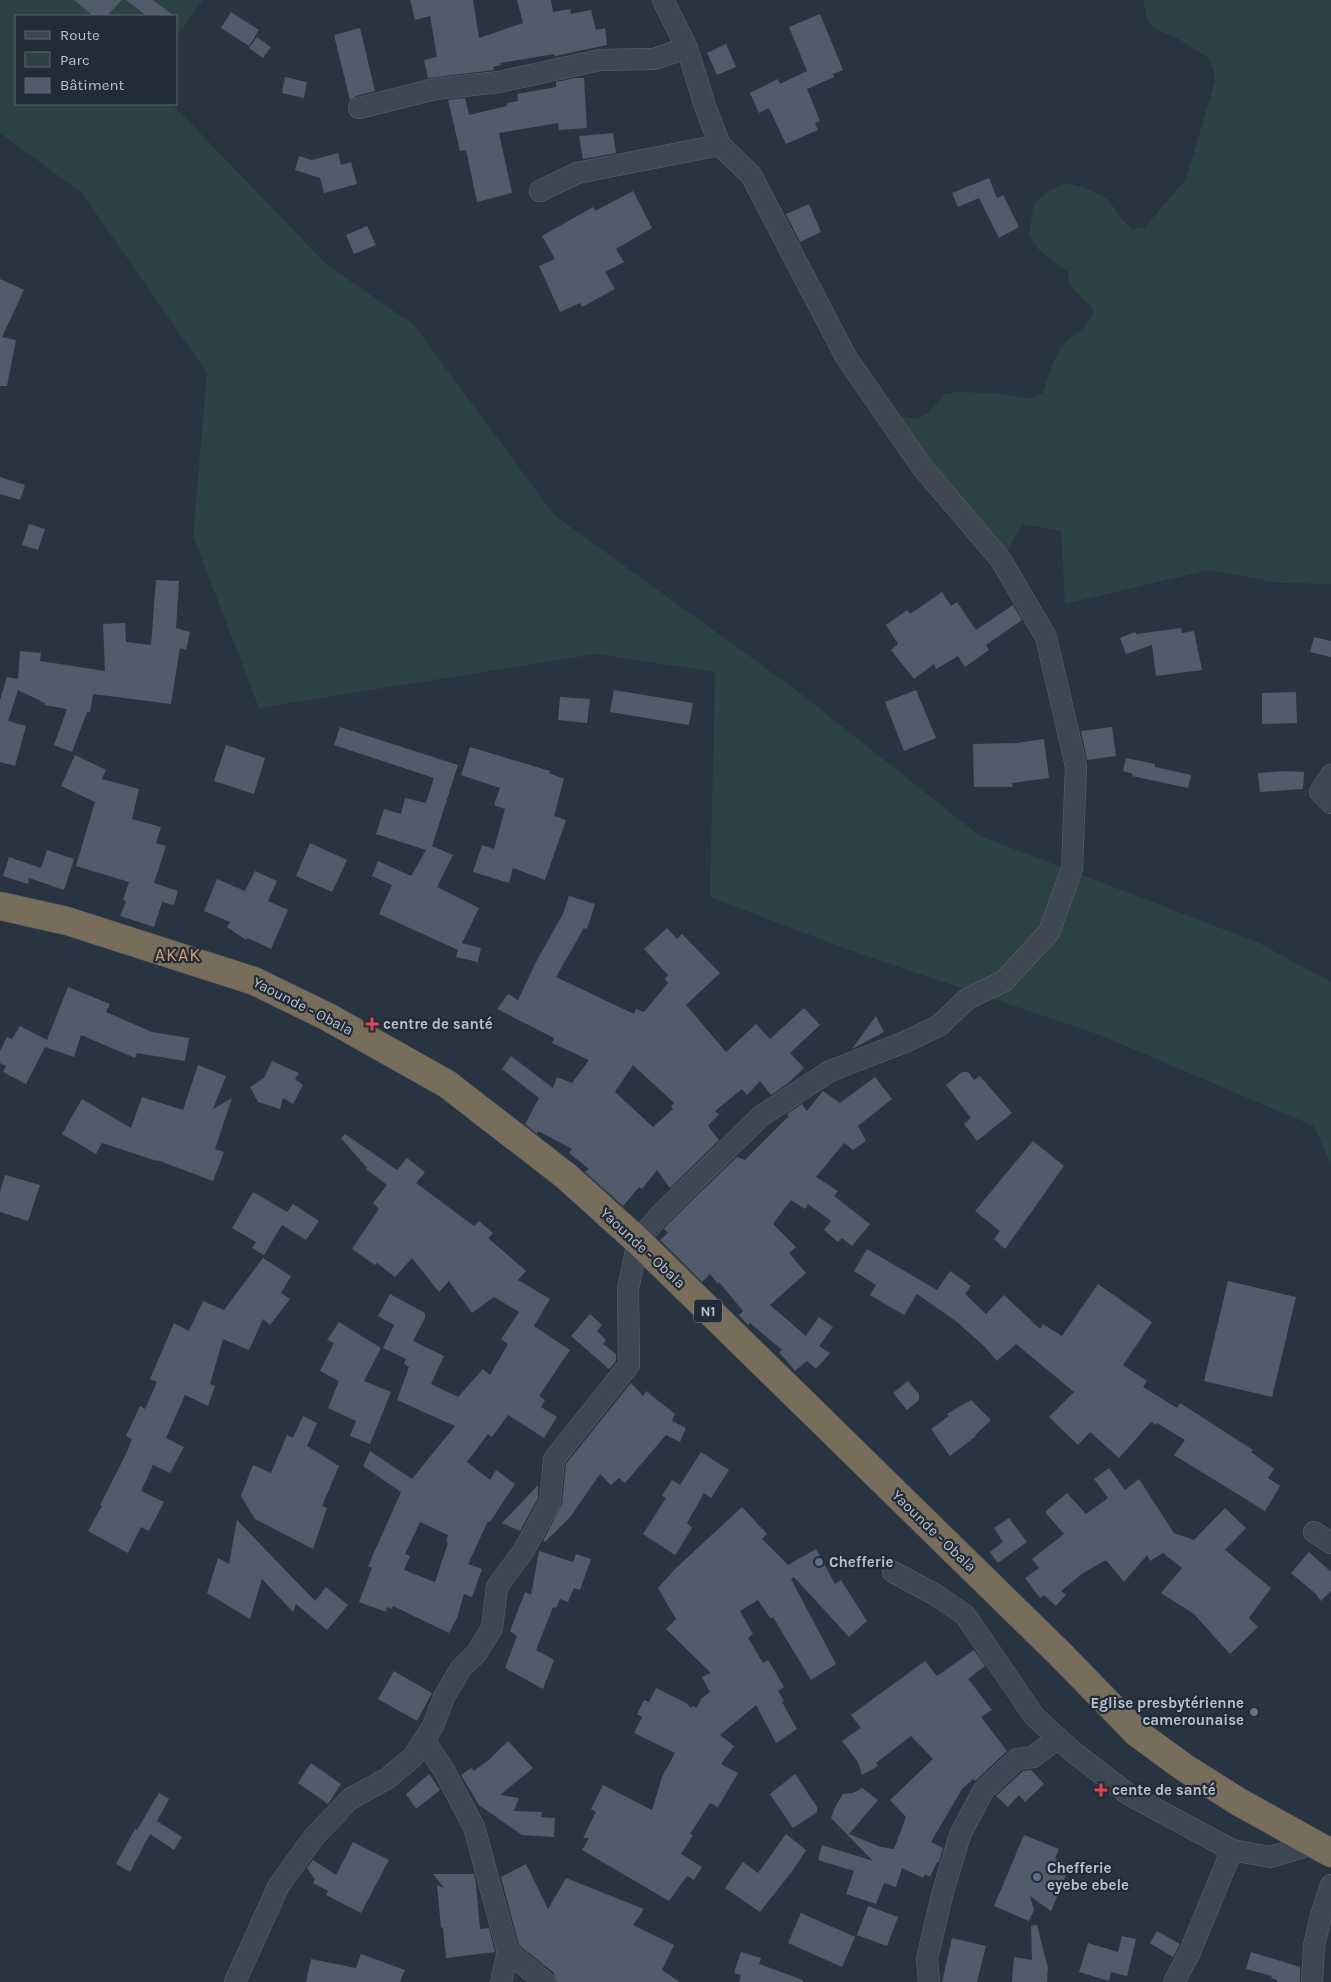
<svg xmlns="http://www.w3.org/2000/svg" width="1331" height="1982" font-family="Karla,sans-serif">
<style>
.green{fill:#2c4245}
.building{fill:#505b6b;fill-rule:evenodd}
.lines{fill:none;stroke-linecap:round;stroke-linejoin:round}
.minor-casing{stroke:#5c6470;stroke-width:22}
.highway-casing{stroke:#48515d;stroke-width:29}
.minor{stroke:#3d4652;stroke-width:21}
.highway{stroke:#786d5b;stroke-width:28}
.health-dot{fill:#e0444e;stroke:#222b38;stroke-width:2}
.service-dot{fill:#5c6f8a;stroke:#222b38;stroke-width:2}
.worship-dot{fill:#6b7280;stroke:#222b38;stroke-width:2}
.labels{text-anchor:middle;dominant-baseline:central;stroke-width:4.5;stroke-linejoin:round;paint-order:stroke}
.shield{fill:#222b38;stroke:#8d94a0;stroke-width:1}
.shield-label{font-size:14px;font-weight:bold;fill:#bbc1cc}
.street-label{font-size:15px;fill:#bbc1cc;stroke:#222b38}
.poi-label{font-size:15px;font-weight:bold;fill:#bbc1cc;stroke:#222b38;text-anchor:start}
.quarter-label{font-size:18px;letter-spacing:1px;fill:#d19c71;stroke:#222b38}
</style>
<rect width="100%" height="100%" fill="#293443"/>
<g class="green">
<polygon points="0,0 203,0 176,36 176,16 16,16 16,104 172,104 327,265 414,325 554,515 796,690 980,836 1259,943 1331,982 1331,1165 1314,1126 1100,1035 849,950 710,897 715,672 596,654 259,708 193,536 207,373 82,193 0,133"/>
<path d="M1143,0H1331V584L1280,583L1209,570L1065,604L1061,531L1023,524L1001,560L878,403L905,417L917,419L928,413L945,394L957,392L995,393L1032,399L1043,393C1048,378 1052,361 1061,348C1073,332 1086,333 1094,310L1069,284L1068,272L1039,250L1029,236L1034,203C1040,198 1056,185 1063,184C1074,182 1103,194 1110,202C1118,213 1121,220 1132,229L1145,227L1186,179L1215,81L1213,69L1208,58L1177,38L1155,29L1147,19Z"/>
</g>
<g class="building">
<polygon points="74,0 122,0 107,16 93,16"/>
<polygon points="126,0 153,0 174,16 147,16"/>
<polygon points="410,0 473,0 479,38 523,23 517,0 551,0 553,12 570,9 571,14 591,10 596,30 605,28 607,45 555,56 554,54 500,63 501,65 493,67 494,70 428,78 424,60 437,57 430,16 415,20"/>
<polygon points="231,12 259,30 249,46 221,28"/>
<polygon points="820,14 843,70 833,74 834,77 807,89 820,121 815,123 818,130 786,144 769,108 759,113 750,93 778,79 780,84 807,71 789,27"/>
<polygon points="360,28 375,91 356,96 350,100 334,35"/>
<polygon points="257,37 271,47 263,58 249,48"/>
<polygon points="726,44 736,67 717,75 707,53"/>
<polygon points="285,77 307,82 304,98 282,93"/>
<polygon points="575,78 584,78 587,128 559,130 558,123 499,133 512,193 477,202 466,150 460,151 448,100 465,98 469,115 507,106 507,103 518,101 517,94 556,87 556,82"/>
<polygon points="613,133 616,153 583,159 579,136"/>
<polygon points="338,153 341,165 351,162 357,184 324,193 320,178 295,170 299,156 312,160"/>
<polygon points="989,178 997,198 1003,195 1019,227 999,238 979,198 958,207 952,193"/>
<polygon points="633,191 652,228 616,249 624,262 605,272 615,289 582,307 580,303 560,312 539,266 555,259 542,236 593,207 595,211"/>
<polygon points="809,204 821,232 800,242 786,214"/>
<polygon points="367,226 376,245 354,254 346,235"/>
<polygon points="0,279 24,290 2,337 16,340 7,386 0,386"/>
<polygon points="0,477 25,485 20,500 0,494"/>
<polygon points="29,524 45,529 38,550 22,545"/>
<polygon points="156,580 179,581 176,628 190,632 186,650 180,648 171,704 93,694 90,712 87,712 72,752 54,745 67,709 44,705 45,703 18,690 8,721 26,726 15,766 0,762 0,700 7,677 18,679 20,651 41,653 40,661 105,671 103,624 125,623 126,642 151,645"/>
<polygon points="942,592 951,606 957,602 976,630 1013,605 1022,620 986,645 989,650 965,667 958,656 936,669 934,664 914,679 891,650 898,644 886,625 907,610 910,614"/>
<polygon points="1181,628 1182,633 1194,631 1202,670 1156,676 1152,645 1126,654 1120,638 1135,632 1136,634"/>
<polygon points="1314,637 1331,641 1331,657 1310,652"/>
<polygon points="614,690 693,703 689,725 610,712"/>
<polygon points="916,690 936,738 904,751 885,702"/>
<polygon points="1296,692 1297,723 1262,724 1262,693"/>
<polygon points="560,697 590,699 587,723 558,720"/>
<polygon points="340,727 458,765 432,846 453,855 437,887 479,908 462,943 481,948 478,962 456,957 458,950 379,914 392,885 372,876 378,861 411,876 426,850 376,834 384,809 401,814 405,798 426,803 434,778 334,745"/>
<polygon points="1112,727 1116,756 1087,760 1081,731"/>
<polygon points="1044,739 1049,778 1012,783 1013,787 974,787 973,744 1017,743"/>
<polygon points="226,745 265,758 254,794 214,781"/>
<polygon points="470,747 550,771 549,773 564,779 554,816 566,820 545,880 513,868 509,883 473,872 482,845 494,849 505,809 494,805 500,788 461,775"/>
<polygon points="75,755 106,770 102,779 139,789 132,819 161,827 156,843 166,846 154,883 178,891 174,905 162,902 154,927 120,916 126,901 123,900 129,882 76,866 95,802 61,786"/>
<polygon points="1126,758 1155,764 1155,767 1191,775 1188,788 1132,776 1133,774 1123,771"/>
<polygon points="1285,771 1304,772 1303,789 1260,792 1258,773"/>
<polygon points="310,843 347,860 332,892 296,876"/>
<polygon points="47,850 74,859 64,890 29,878 28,884 3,876 9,857 41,868"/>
<polygon points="255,871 277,881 268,901 288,910 271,949 248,938 246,940 227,927 230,922 204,911 217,879 245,891"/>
<path d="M569,896L595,904L587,929L584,928L556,977L634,1014L636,1009L644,1012L668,983L665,979L668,975L644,949L667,928L677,939L682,934L720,973L686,1005L726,1052L756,1024L770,1039L804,1008L820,1025L790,1053L804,1068L787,1084L771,1095L760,1081L747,1095L742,1089L715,1111L719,1114L708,1126L719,1140L670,1188L657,1170L642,1189L639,1187L623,1206L585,1172L589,1169L569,1153L572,1149L538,1131L537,1134L525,1124L539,1098L502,1069L511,1056L553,1088L557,1077L572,1083L589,1060L552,1043L554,1038L497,1009L508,994L518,1000L536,962L563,914ZM633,1065L674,1103L671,1106L673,1109L653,1127L615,1092Z"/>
<polygon points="68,987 110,1004 106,1012 152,1032 189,1038 185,1061 137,1053 135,1058 81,1035 74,1057 45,1047 26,1084 3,1072 6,1066 0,1063 0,1051 7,1037 12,1039 20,1026 47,1040"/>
<polygon points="876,1016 884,1032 852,1049"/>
<polygon points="272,1061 299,1073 295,1079 303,1085 293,1104 283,1098 280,1109 258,1102 250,1087 264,1078"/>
<polygon points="198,1065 226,1076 213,1109 232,1098 215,1149 224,1152 213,1181 157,1160 157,1161 102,1143 96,1154 62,1134 82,1099 131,1128 142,1097 183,1110"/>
<polygon points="962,1072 968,1072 974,1080 980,1076 1012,1113 977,1141 964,1124 971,1118 946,1085"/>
<polygon points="875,1077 892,1099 858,1126 866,1141 853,1150 844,1143 816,1177 838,1191 834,1196 870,1224 852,1246 842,1238 838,1242 824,1230 831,1221 808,1204 805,1209 791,1200 773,1224 796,1247 789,1253 806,1273 770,1305 806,1336 819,1317 833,1327 819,1346 830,1353 816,1369 807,1361 795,1371 779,1352 782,1350 750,1323 748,1325 739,1315 743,1311 719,1282 718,1284 710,1274 702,1282 660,1240 668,1233 664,1229 668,1224 737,1157 745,1160 789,1116 787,1114 802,1104 807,1111 823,1091 840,1103"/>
<path d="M345,1134L397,1170L407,1158L425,1172L416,1183L474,1226L479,1221L493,1233L488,1238L526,1271L518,1280L550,1299L534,1326L570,1350L539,1396L545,1400L541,1407L557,1417L544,1438L508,1415L492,1437L488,1434L467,1462L490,1480L496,1470L515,1484L490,1522L488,1521L468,1564L482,1569L472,1597L464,1594L457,1618L449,1633L393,1606L392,1609L387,1607L386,1612L359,1602L372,1568L368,1566L401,1492L363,1466L370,1451L412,1479L455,1426L397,1400L409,1367L404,1364L406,1359L383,1348L394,1325L378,1316L390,1294L425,1313V1318L413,1341L444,1356L431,1384L458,1397L483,1369L490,1375L508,1344L501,1339L519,1312L494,1297L472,1313L449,1281L439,1292L412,1258L395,1277L377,1263L375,1265L352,1249L379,1209L373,1203L387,1185L366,1169L367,1168L341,1138ZM420,1522L448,1535L446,1541L448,1543L435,1582L404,1570L410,1556L405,1554Z"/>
<polygon points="1033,1141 1064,1166 1005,1249 994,1239 1000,1231 975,1211"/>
<polygon points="5,1175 40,1185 28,1221 0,1212 0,1192"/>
<polygon points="253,1192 287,1212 293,1204 319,1221 306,1240 282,1225 264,1255 252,1248 256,1242 232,1228"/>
<polygon points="867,1249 937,1290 950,1271 971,1286 965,1294 986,1314 1004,1295 1040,1329 1043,1324 1062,1336 1098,1284 1152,1322 1123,1365 1147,1381 1143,1387 1177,1408 1180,1403 1253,1450 1251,1452 1274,1469 1268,1478 1280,1486 1265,1511 1174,1455 1185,1440 1157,1423 1156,1425 1151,1422 1119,1458 1090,1432 1078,1445 1049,1417 1074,1392 1016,1344 997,1361 985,1347 957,1322 917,1294 904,1315 870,1295 876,1285 854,1271"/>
<polygon points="263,1258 291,1276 281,1293 290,1299 270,1325 263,1319 249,1350 223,1339 210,1384 215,1386 208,1406 185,1395 166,1438 184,1447 170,1473 153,1465 141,1491 164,1502 149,1531 141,1527 128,1553 88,1531 102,1506 100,1505 126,1454 132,1439 126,1436 140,1406 145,1409 157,1382 150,1379 174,1323 189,1331 203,1301 224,1310"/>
<polygon points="1228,1281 1296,1297 1272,1397 1204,1381"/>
<polygon points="590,1314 602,1325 597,1331 606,1340 603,1344 616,1354 616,1361 609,1369 571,1336"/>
<polygon points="339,1322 381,1348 364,1381 391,1392 370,1444 350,1436 356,1421 328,1408 339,1381 320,1371 334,1343 327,1340"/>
<polygon points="908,1381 919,1394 919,1400 907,1410 893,1393"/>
<polygon points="631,1383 643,1396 646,1391 675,1414 672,1421 686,1428 680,1442 666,1435 625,1483 619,1478 611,1485 600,1474 571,1516 545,1542 543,1541 562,1504 566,1464"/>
<polygon points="971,1400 991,1420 975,1435 976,1436 950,1456 931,1429 949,1416 947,1414"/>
<polygon points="303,1416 317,1423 307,1446 339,1466 322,1506 327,1508 313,1549 255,1519 241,1496 253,1465 271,1473 287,1435 293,1438"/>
<polygon points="701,1452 729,1470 711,1498 704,1493 687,1523 692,1528 675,1555 643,1534 666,1498 662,1496 672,1480 680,1485"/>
<polygon points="1109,1468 1125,1490 1139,1479 1174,1533 1194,1540 1225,1508 1246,1528 1225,1550 1271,1588 1249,1618 1258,1627 1230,1654 1194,1614 1161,1593 1182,1568 1163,1553 1150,1561 1147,1555 1124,1582 1106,1560 1083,1573 1061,1591 1066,1595 1056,1606 1044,1595 1040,1598 1025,1578 1039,1568 1032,1559 1064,1534 1045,1512 1067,1493 1086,1514 1108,1498 1094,1479"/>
<polygon points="538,1485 538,1498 520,1531 502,1523"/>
<polygon points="742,1507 767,1534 762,1539 788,1565 816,1549 835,1584 841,1580 867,1621 849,1637 794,1577 791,1579 836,1664 811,1680 773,1617 771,1619 758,1600 740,1611 753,1634 748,1638 763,1663 768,1660 784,1687 778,1691 784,1701 782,1702 797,1729 776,1743 756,1705 720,1735 734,1746 721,1764 738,1773 718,1807 710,1803 690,1834 693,1835 681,1854 702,1867 694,1880 687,1876 669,1901 582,1850 589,1838 583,1838 596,1812 591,1809 603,1785 652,1810 662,1777 675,1753 634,1733 642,1717 637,1714 644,1700 649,1702 656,1688 686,1703 691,1708 693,1706 697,1708 701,1699 710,1692 702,1677 711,1673 666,1629 676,1619 658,1588 676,1568"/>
<polygon points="1009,1518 1027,1542 998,1563 990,1552 1003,1542 994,1528"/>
<polygon points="237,1520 315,1601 326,1587 348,1605 327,1630 296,1604 293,1612 262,1579 250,1619 207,1593 218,1558 229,1564"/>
<polygon points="539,1551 573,1562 576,1554 591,1559 580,1590 574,1588 568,1602 560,1599 556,1608 553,1607 536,1650 554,1660 543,1689 505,1668 517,1636 510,1631 525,1592 531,1595"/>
<polygon points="1309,1552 1331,1572 1331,1591 1321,1601 1316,1594 1291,1573"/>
<polygon points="974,1650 985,1666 968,1679 992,1710 981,1717 1007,1751 975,1781 973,1779 962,1789 931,1842 943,1848 939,1862 937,1862 930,1877 925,1874 923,1878 902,1868 896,1887 884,1883 876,1904 846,1894 854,1871 818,1860 822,1845 873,1861 831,1818 836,1805 843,1794 853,1793 862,1788 878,1800 849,1834 881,1847 894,1849 906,1817 890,1800 933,1759 911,1736 876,1763 878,1766 862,1775 858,1762 842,1741 861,1728 851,1715 925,1661 937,1676"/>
<polygon points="394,1671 432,1693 417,1721 378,1699"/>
<polygon points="508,1741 533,1768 500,1795 519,1798 514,1811 542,1812 541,1817 555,1818 554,1837 522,1835 479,1805 461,1775 471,1768 474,1771 490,1759"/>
<polygon points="311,1763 341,1784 328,1804 298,1783"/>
<polygon points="1031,1770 1044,1784 1025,1802 1019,1795 1008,1807 996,1796 1023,1771"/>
<polygon points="429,1774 440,1790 416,1809 406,1794"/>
<polygon points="795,1774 817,1807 817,1812 793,1828 770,1794"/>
<polygon points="159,1793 169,1799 157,1821 182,1837 174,1850 150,1834 130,1872 116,1864 135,1829 137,1830"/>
<polygon points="786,1834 806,1850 793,1870 760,1912 725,1888 743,1862 758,1873"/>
<polygon points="1024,1835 1059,1849 1055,1859 1070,1866 1051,1911 1030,1896 1034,1910 1029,1921 994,1906"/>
<polygon points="353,1842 389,1860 361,1913 326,1895 328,1891 313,1883 315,1879 307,1868 313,1860 336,1875"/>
<polygon points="526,1864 548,1909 566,1878 644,1909 633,1925 674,1945 662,1970 680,1982 557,1982 553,1972 519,1945 501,1877"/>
<polygon points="433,1874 474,1874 476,1884 480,1929 489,1928 495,1952 446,1958 443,1927 441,1928 437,1885 444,1888"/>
<polygon points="868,1906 898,1917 887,1946 857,1935"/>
<polygon points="801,1913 855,1937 842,1967 788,1943"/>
<polygon points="1037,1925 1048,1968 1047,1982 1012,1982 1014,1957 1032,1960 1031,1926"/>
<polygon points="1157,1931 1180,1944 1173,1957 1150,1943"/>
<polygon points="1122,1936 1136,1939 1127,1976 1111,1972 1109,1981 1079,1972 1088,1943 1118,1952"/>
<polygon points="952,1938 986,1946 977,1982 942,1982"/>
<polygon points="741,1952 761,1958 759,1964 803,1980 803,1982 739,1982 741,1975 734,1973"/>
<polygon points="1251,1952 1300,1967 1300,1982 1277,1982 1277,1980 1271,1978 1272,1976 1246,1969"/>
<polygon points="361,1954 405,1970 400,1982 306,1982 311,1959 356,1968"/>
</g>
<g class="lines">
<defs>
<g id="minor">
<polyline points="359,108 435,89 499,82 600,60 654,59 687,48"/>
<polyline points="540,191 577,173 720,145"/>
<polyline points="1331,775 1320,792 1331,803"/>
<polyline points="1314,1532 1331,1543"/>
<polyline points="893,1572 936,1595 965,1615 1034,1716 1073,1752 1128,1794 1232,1850 1270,1857 1314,1844"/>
<polyline points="424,1740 445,1772 474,1827 508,1952 545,1982"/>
<polyline points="235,1982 279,1885 314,1837 350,1799 388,1778 413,1757 433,1726 444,1697 461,1668 476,1654 492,1628 497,1587 524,1550 550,1502 554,1459 629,1365 628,1289 638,1241 659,1216 761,1116 830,1071 905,1042 940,1025 967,999 1004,981 1049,932 1072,869 1076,766 1046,637 1001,560 922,467 846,357 751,175 720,145 706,109 687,48 663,0"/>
<polyline points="501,1982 508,1952"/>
<polyline points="929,1982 927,1959 942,1895 960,1835 983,1791 1017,1759 1033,1757 1058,1738"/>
<polyline points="1174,1982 1189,1954 1232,1850"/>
<polyline points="1312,1982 1314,1946 1321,1916 1331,1885"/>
</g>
<polyline id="highway" points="0,906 67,921 254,981 328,1017 447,1084 566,1176 638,1241 1061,1655 1137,1733 1185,1768 1239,1802 1331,1853"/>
</defs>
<use href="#minor" class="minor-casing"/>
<use href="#highway" class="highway-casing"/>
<use href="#minor" class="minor"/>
<use href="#highway" class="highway"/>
</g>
<g class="health-dot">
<path d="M369.5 1016.5h5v5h5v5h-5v5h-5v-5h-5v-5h5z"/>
<path d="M1098.5 1782.5h5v5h5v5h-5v5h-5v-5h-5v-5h5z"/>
</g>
<g class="service-dot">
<circle cx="819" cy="1562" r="5"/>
<circle cx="1037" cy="1877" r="5"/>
</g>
<circle class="worship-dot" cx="1254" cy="1712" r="5"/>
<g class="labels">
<rect class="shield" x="694" y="1299.5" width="28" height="23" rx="4"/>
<g class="shield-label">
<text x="708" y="1311">N1</text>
</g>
<g class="street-label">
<text transform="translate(303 1006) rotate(27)">Yaounde - Obala</text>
<text transform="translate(643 1248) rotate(43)">Yaounde - Obala</text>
<text transform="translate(934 1531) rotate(44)">Yaounde - Obala</text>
</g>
<g class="poi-label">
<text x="383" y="1024">centre de santé</text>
<text x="829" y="1562">Chefferie</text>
<text x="1244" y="1703" text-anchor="end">Eglise presbytérienne<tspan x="1244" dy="17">camerounaise</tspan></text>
<text x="1112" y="1790">cente de santé</text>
<text x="1047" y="1868">Chefferie<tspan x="1047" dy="17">eyebe ebele</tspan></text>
</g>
<g class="quarter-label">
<text x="178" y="955">AKAK</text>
</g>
</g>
<rect x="15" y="15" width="162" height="90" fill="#222b38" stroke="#5f6773"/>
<rect x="25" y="31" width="25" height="8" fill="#3d4652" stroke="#5f6773"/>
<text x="60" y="40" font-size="15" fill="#bbc1cc">Route</text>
<rect x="25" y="52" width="25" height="15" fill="#2c4245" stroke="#5f6773"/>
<text x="60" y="65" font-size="15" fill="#bbc1cc">Parc</text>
<rect x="25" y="78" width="25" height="15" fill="#505b6b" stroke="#5f6773"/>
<text x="60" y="90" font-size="15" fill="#bbc1cc">Bâtiment</text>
</svg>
